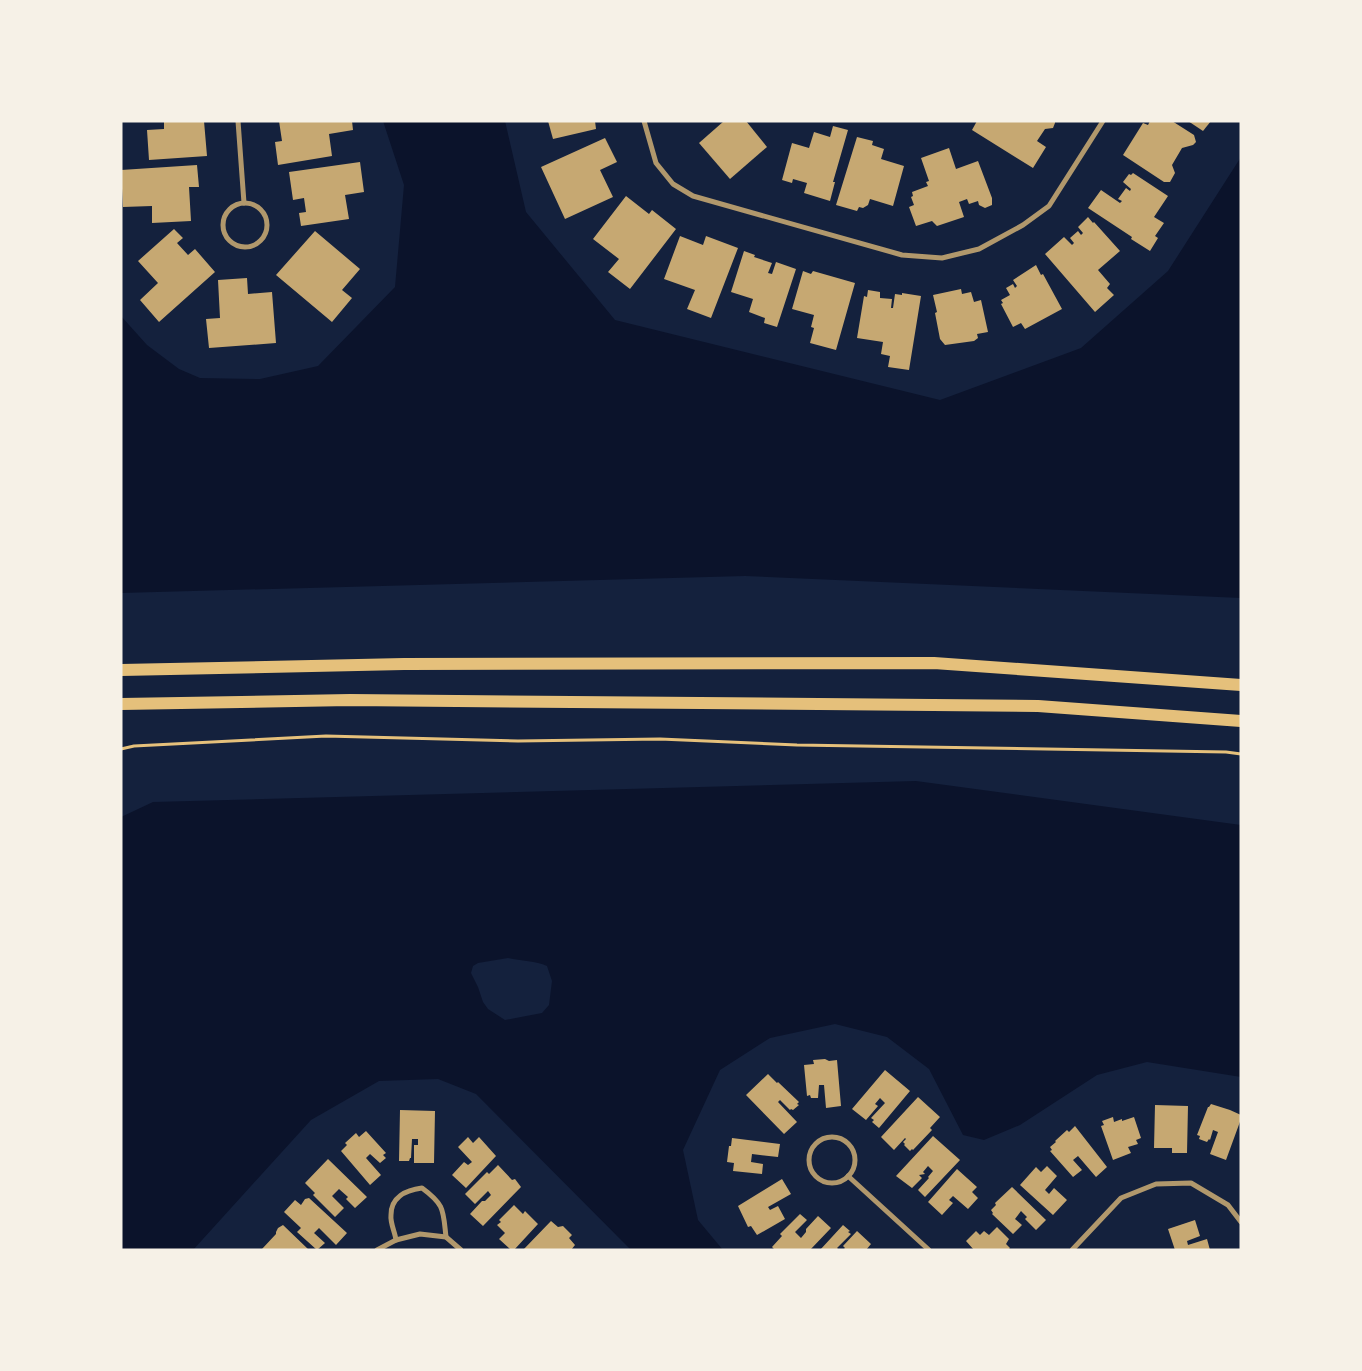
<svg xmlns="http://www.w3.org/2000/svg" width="1362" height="1371" font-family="'PT Sans Narrow',sans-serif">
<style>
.water{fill:#0b132b;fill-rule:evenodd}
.building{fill:#c6a872}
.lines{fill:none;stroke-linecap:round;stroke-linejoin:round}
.path{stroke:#e5c07b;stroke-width:3}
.minor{stroke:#b1986c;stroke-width:5}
.primary{stroke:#e5c07b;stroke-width:12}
</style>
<rect width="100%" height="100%" fill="#14213d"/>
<g class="water">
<polygon points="383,121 505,121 526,212 615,320 940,400 1081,348 1168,271 1241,157 1241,598 745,576 121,593 121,316 147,345 179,369 200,378 260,379 318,366 395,287 404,185"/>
<path d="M916,781L1241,825V1077L1147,1062L1097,1075L1020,1125L984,1140L963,1135L929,1069L887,1037L835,1024L770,1038L720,1070L683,1150L698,1220L723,1250H631L476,1094L438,1079L379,1081L311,1120L193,1250H121V817L153,802ZM508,958C521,961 536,961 547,966L552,981L549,1005L542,1013L505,1020L488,1009L483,1002L478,987L471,973L473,966L478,963Z"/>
</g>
<g class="building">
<polygon points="164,121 204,121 207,156 149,160 147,130 164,129"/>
<polygon points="279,121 352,121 353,130 329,134 332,156 278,165 275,142 282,141"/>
<polygon points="548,121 595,121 596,129 553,139"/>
<polygon points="724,121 746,121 767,147 730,179 699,143"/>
<polygon points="977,121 1055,121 1055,123 1053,128 1045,129 1037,141 1046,147 1033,168 972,130"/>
<polygon points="1150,121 1172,121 1194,135 1196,142 1193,145 1182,148 1172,165 1175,173 1170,182 1164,182 1123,155 1143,123 1148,125"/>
<polygon points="1188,121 1211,121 1203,131"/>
<polygon points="833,126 848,130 833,182 835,182 830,201 804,193 807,183 793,179 792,183 782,180 792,143 809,148 814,132 830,137"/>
<polygon points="857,137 873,141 872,145 884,149 881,159 904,166 893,206 870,199 868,205 863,208 859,207 857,211 836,205"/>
<polygon points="605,138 617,162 600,170 613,197 565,219 541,167"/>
<polygon points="949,148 956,169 978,161 992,198 992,205 985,208 979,205 978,201 969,204 967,199 959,202 964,217 937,226 932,221 916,226 909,207 914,205 911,197 913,196 912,192 928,186 926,182 929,181 921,158"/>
<polygon points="360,162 364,192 345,195 349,219 301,226 299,213 306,212 304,198 293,200 289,172"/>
<polygon points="197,165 199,187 189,187 191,221 152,223 152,206 123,207 121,170"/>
<polygon points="1133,173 1168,196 1154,217 1164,223 1155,236 1158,238 1150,251 1131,239 1132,237 1088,208 1101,190 1120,203 1122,201 1118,199 1126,188 1130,191 1131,189 1123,182 1129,174 1131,175"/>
<polygon points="626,196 649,214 652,210 676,229 630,289 608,272 619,259 593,239"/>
<polygon points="1088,217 1093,223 1094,222 1120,251 1098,270 1110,284 1107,288 1114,295 1095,312 1045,254 1064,237 1072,245 1074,243 1070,238 1078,231 1081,235 1083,233 1078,227"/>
<polygon points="174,229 183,238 177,243 188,255 195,249 215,272 159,322 140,300 158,283 138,261"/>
<polygon points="315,231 360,269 342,290 352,298 332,322 276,275"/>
<polygon points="680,236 703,245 706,236 738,248 711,318 687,309 695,290 664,279"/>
<polygon points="744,251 755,255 754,257 772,263 768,273 772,274 776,262 796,269 777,327 764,323 765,318 749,312 753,299 731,292"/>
<polygon points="1036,265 1041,275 1043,274 1062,309 1025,329 1021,323 1013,327 1001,304 1003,303 1001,300 1010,295 1006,288 1013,284 1015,288 1017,286 1013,280"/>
<polygon points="803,271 811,274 813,271 855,283 836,350 810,343 814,328 811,327 814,315 792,309"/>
<polygon points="247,278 248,294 272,292 276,343 209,348 206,319 220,318 218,280"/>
<polygon points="961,289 962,294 971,292 974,302 981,300 988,332 977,334 978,338 974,341 945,345 940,339 935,313 937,312 933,295"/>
<polygon points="868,290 880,292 880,298 892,299 891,308 893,308 895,294 902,295 902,293 921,296 909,370 888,367 890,356 881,354 883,342 857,338 864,296 867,297"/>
<polygon points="825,1059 829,1061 837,1060 841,1106 826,1108 824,1085 819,1085 818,1098 811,1098 810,1095 807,1096 804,1065 814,1064 813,1060"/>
<polygon points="885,1070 910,1091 879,1128 872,1122 874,1120 871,1118 885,1103 880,1098 875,1104 878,1106 866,1120 852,1109"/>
<polygon points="768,1074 777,1083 778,1082 799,1102 797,1104 799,1105 793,1110 791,1109 790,1110 780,1100 778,1102 797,1122 784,1134 746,1095"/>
<polygon points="918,1097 940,1117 930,1128 932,1130 913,1150 912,1149 910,1151 904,1145 905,1144 903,1142 906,1139 905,1138 894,1150 881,1137"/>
<polygon points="1211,1104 1230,1110 1241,1115 1241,1119 1226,1160 1210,1154 1218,1132 1213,1130 1210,1140 1209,1139 1207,1142 1199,1139 1200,1136 1197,1135 1208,1107 1209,1107"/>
<polygon points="1155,1105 1188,1106 1187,1153 1172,1153 1172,1148 1154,1148"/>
<polygon points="400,1110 435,1111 434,1163 414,1163 414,1145 418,1145 418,1139 412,1139 411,1158 410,1158 409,1161 399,1161"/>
<polygon points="1113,1117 1114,1122 1122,1119 1122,1121 1134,1117 1141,1138 1136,1140 1138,1144 1128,1147 1131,1153 1113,1160 1101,1126 1104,1125 1102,1121"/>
<polygon points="1075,1126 1107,1167 1096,1177 1078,1156 1073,1160 1082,1170 1073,1177 1050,1151 1052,1150 1050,1147 1056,1142 1055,1141 1067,1130 1069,1132"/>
<polygon points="366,1131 386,1153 383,1155 386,1158 380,1163 370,1154 366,1158 381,1175 370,1185 341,1151 347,1145 345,1143 356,1133 359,1137"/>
<polygon points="933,1136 960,1160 925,1197 918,1190 929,1178 928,1177 933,1171 928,1166 923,1172 925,1174 919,1175 922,1178 912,1188 896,1176"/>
<polygon points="468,1137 473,1143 479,1137 496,1156 466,1188 452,1175 464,1162 468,1165 472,1162 458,1147"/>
<polygon points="732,1138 780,1144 778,1157 752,1154 751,1162 763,1164 762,1174 733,1171 734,1163 727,1162 729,1146 731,1146"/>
<polygon points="328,1159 367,1197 355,1208 346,1199 348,1197 339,1189 332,1196 344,1208 335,1217 313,1195 315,1193 305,1183"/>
<polygon points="498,1165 512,1180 515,1179 521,1187 483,1226 470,1214 482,1201 485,1201 491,1195 488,1191 475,1204 465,1194 487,1172 489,1174"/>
<polygon points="1047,1166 1057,1176 1045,1190 1049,1194 1054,1188 1067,1200 1053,1215 1020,1185 1036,1167 1041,1172"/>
<polygon points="957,1169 977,1187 972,1192 978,1198 968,1209 953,1196 949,1200 953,1203 942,1215 928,1202"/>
<polygon points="782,1179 791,1194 768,1207 770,1210 778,1206 785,1219 757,1235 751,1226 748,1227 738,1206"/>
<polygon points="1012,1187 1046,1220 1036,1230 1025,1219 1027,1217 1021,1211 1015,1219 1022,1225 1013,1234 992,1214 993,1213 991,1210 996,1205 995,1203"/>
<polygon points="309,1198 347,1233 336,1245 319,1228 314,1233 325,1243 317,1250 297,1232 301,1228 284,1212 295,1200 301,1205 305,1199"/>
<polygon points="514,1205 523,1214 525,1211 538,1224 514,1250 511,1250 499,1239 505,1233 497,1225 501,1222 499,1220"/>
<polygon points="800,1214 807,1220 795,1232 801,1238 806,1232 806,1229 818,1216 831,1228 810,1250 775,1250 772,1247 782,1236 780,1234"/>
<polygon points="1195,1220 1200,1236 1187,1241 1188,1245 1207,1239 1210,1250 1175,1250 1168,1229"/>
<polygon points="551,1221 558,1227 563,1226 572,1235 569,1238 575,1245 571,1250 523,1250"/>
<polygon points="283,1225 309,1250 262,1249 276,1234 276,1232 278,1228"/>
<polygon points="843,1225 850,1231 848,1232 851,1234 837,1248 839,1250 820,1250"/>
<polygon points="997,1227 1009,1239 1006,1244 1010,1248 1008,1250 974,1250 966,1241 976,1231 980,1235 984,1231 989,1235"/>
<polygon points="857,1231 871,1244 866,1250 843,1250 845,1248 843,1246"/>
</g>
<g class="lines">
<polyline class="path" points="121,749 134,746 326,736 518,741 660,739 797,745 1226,752 1241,754"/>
<g class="minor">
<polyline points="238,121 244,203"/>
<polyline points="644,121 656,163 673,184 693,196 902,255 942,258 979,249 1023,225 1049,206 1103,121"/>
<circle cx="245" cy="225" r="22"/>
<circle cx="832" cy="1160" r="23"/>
<polyline points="848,1176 929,1250"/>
<path d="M396,1240C395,1232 390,1223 391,1215C391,1197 406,1190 422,1188C445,1205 443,1210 446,1237"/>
<polyline points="377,1250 396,1240 420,1234 446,1237 461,1250"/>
<polyline points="1072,1250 1121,1198 1156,1184 1191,1183 1228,1205 1241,1222"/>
</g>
<g class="primary">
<polyline points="121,670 404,664 934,663 1241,685"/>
<polyline points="121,704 350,700 1038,706 1241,721"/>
</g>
</g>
<rect width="1362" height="1371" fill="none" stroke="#f6f1e7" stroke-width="245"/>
</svg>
